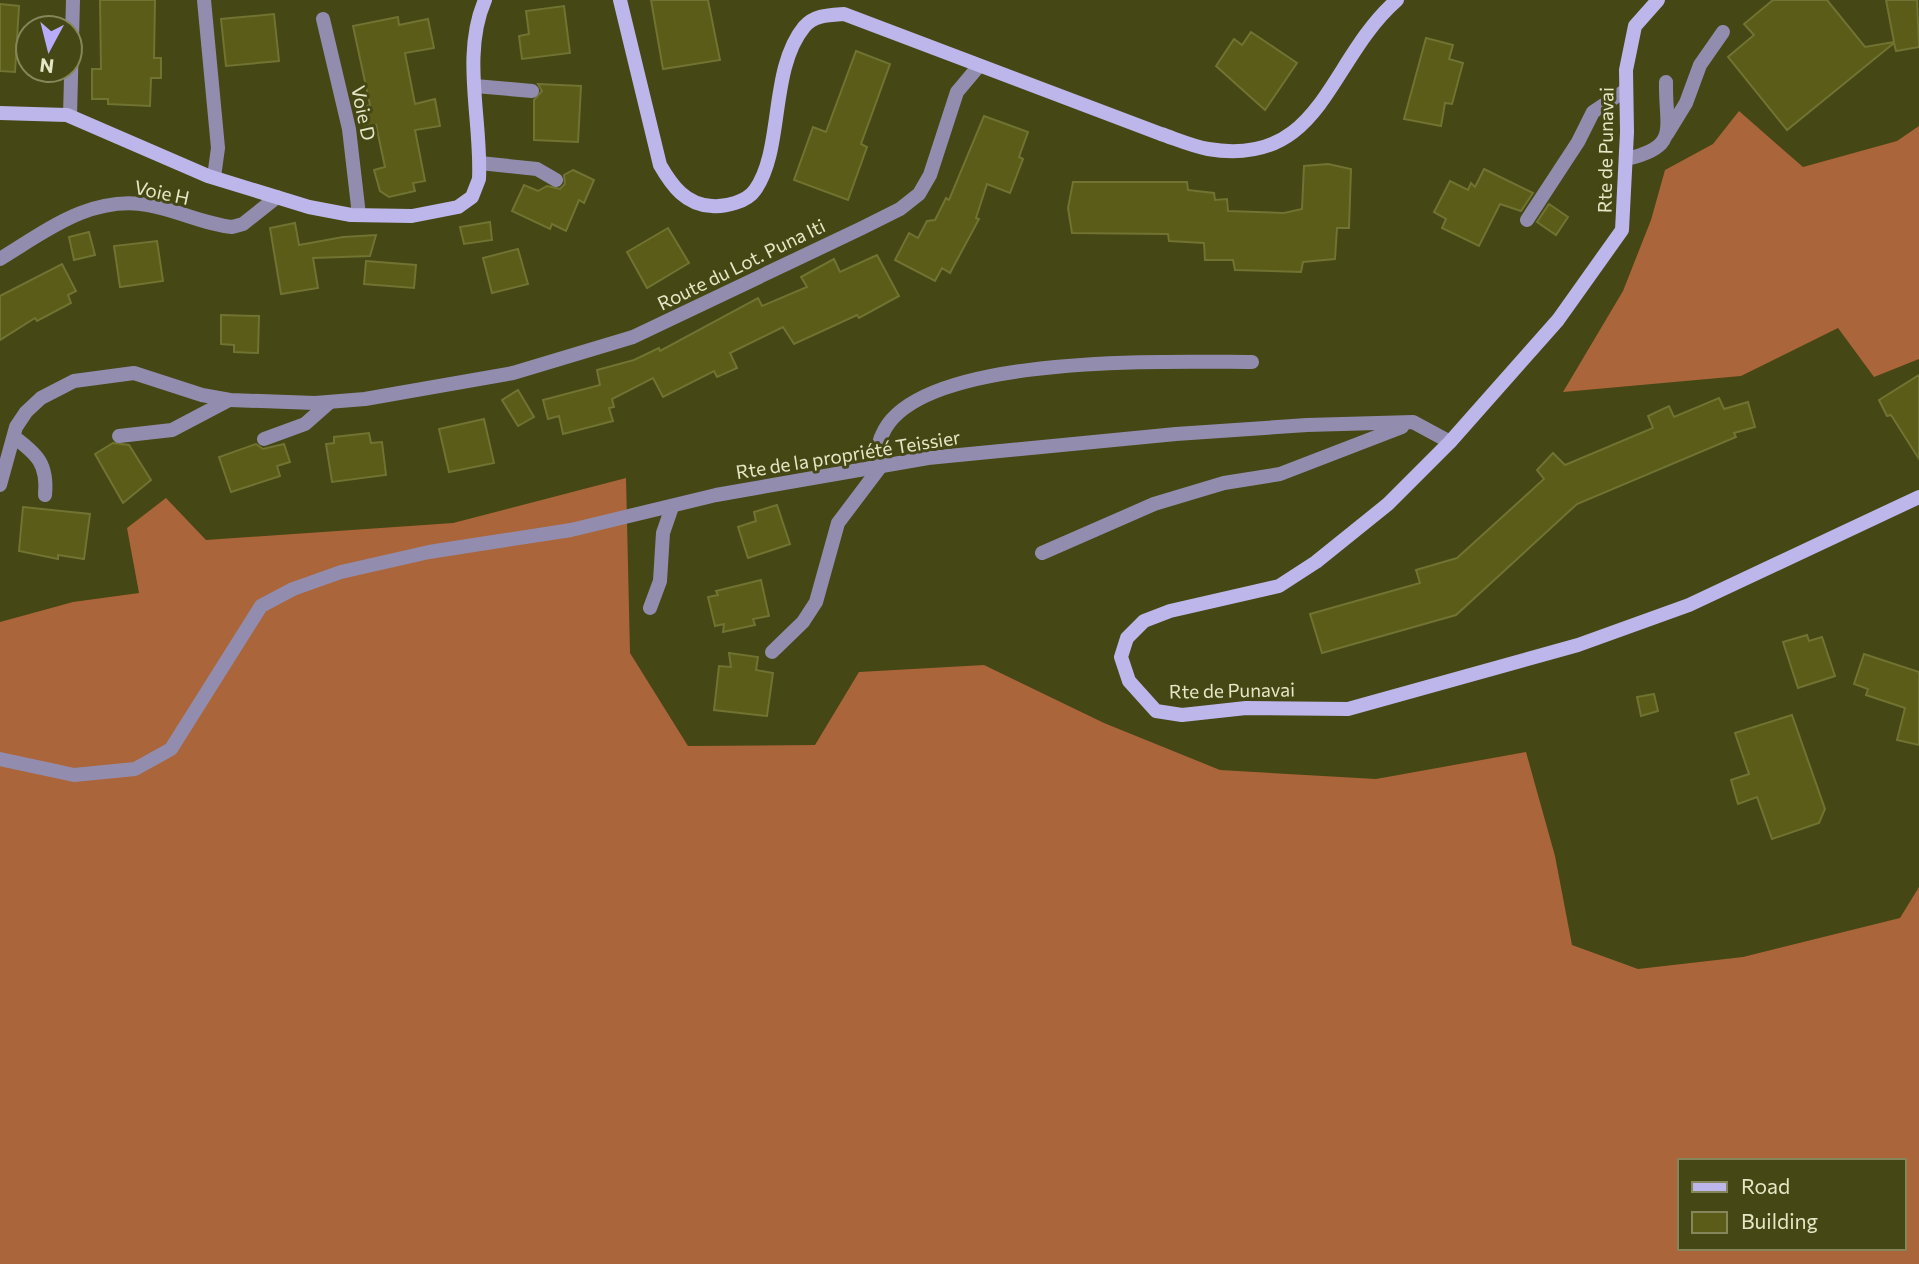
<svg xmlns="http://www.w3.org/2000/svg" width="1919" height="1264" font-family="Commissioner,sans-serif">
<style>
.forest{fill:#ab653a;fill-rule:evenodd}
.building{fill:#5a5c18;stroke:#707331;stroke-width:2}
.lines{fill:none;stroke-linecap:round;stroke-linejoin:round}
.street{stroke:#928dae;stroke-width:14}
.secondary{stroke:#bdb6ea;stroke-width:14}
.labels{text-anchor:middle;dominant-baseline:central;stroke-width:6;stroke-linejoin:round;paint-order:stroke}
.street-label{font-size:19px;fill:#e5e8c6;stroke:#454714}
</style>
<rect width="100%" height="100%" fill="#454714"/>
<g class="forest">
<polygon points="1739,111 1803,167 1897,141 1919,126 1919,359 1874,377 1838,328 1741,376 1563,392 1623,291 1651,220 1665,170 1713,144"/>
<path d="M626,478L630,653L688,746L815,745L859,672L984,665L1104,723L1220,770L1376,779L1526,752L1555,856L1572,945L1638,969L1743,957L1900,918L1919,887V1264H0V622L73,602L139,593L127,528L166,498L206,540L453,523ZM1679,1161H1903V1248H1679Z"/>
</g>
<g class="building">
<polygon points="100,0 155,0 154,58 161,58 161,78 151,78 150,106 108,104 108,99 92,99 92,69 101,69"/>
<polygon points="651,0 708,0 720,60 663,69"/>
<polygon points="1773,0 1827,0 1865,47 1894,42 1886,0 1917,0 1919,47 1896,51 1894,43 1787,130 1728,57 1754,35 1744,24"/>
<polygon points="0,4 19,6 15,72 0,71"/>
<polygon points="564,6 570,53 522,59 519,36 529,34 526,11"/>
<polygon points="274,14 279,61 226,66 221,19"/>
<polygon points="398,17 399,25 428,19 434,48 405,53 415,104 435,99 440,126 415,130 425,181 413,183 415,191 389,197 380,191 374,170 385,167 376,125 365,127 360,108 370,105 353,26"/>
<polygon points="1251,32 1297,63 1265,110 1216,66 1234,39 1242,45"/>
<polygon points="1426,38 1453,45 1449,59 1463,63 1452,104 1445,103 1441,126 1404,119"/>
<polygon points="856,51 890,64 861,144 867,147 848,200 794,180 813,127 826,132"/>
<polygon points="538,84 581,86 578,142 534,140 534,100 542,91"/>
<polygon points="984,116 1028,132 1019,157 1023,159 1010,193 987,184 976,218 979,219 950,273 942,268 935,281 895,260 909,233 918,238 927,221 935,220 946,198 949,200"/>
<polygon points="1328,164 1351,169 1349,228 1337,228 1335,259 1303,262 1301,272 1235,270 1233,260 1205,260 1204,243 1169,241 1168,234 1072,233 1068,208 1073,182 1187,182 1188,190 1214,193 1215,200 1227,199 1228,211 1284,213 1302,209 1304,166"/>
<polygon points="1484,169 1533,193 1521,211 1500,204 1479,246 1442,228 1446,219 1434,212 1450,181 1468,190 1471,183 1475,187"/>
<polygon points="573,170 594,180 584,203 579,200 566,231 552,224 550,229 512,211 524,185 538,191 547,186 560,189 565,184 564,175"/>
<polygon points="1549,204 1568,217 1556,235 1537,222"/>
<polygon points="490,222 492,240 464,244 460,227"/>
<polygon points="295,223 299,245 343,237 376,235 370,256 313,258 318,288 281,294 270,228"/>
<polygon points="668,228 689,263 647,288 627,252"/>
<polygon points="89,232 95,255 74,260 69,237"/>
<polygon points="157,241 163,281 120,287 114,246"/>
<polygon points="518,249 528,284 492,293 483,258"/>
<polygon points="877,255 899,296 859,318 857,315 794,344 783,327 730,353 737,368 717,377 714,371 663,397 653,378 612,399 614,407 609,408 613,421 563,434 559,416 548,419 543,400 600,385 597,370 634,360 659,348 660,351 758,298 762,306 807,287 801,277 834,259 840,272"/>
<polygon points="366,261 416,265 414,288 364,284"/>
<polygon points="62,264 76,291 68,295 71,303 37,321 35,318 0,340 0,296"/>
<polygon points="221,315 259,316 258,353 234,352 234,345 221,344"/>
<polygon points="1919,375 1919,459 1891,415 1887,416 1879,400"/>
<polygon points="518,390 534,417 518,426 502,400"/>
<polygon points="1719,398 1724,409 1748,402 1755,427 1734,433 1736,437 1577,504 1456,615 1322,653 1310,614 1420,583 1416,570 1457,558 1544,479 1537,470 1553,453 1565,465 1653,428 1648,416 1669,406 1674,417"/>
<polygon points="484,419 494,463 449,472 439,429"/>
<polygon points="369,433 371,443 382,442 386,475 332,482 326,444 334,443 334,437"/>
<polygon points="113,443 129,445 151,480 123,503 95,454"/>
<polygon points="256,444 263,449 284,444 290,462 277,466 280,476 231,492 219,457"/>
<polygon points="777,505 790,544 748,558 738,527 756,521 754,512"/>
<polygon points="23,507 90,514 84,559 58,555 58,559 19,551"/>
<polygon points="761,580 769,616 753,619 755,625 723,632 724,624 715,626 708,597 718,595 716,591"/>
<polygon points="1807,635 1809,641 1822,637 1835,676 1798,688 1783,642"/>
<polygon points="729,653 758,657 756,670 773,673 767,716 714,710 719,666 731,667"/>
<polygon points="1864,654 1919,672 1919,745 1897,740 1905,708 1866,695 1868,689 1854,684"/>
<polygon points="1654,694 1658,711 1641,716 1637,697"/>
<polygon points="1792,715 1825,809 1819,823 1772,839 1757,797 1738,804 1731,780 1749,774 1735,733"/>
</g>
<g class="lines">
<g class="street">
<polyline points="204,0 218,148 214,177"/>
<polyline points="323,19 349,129 359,215"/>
<polyline points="475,86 532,91"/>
<polyline points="70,116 73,0"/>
<polyline points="1667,134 1686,103 1700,65 1723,32"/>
<path d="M1626,159C1681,147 1665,128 1666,82"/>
<polyline points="480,163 537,169 556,180"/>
<polyline points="1527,220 1578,142 1593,112 1626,90"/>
<path d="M0,259C46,231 91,195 148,205C177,210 203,224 232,227L243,224L277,197"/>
<polyline points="119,436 172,430 229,400"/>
<path d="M14,437C37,454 48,464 45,495"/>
<polyline points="264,439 305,424 330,402"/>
<polyline points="0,485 16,427 26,412 41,398 74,381 134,373 202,395 230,400 315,403 365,399 513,373 633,337 862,228 900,209 919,194 930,175 957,92 978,67"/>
<polyline points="1042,553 1154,504 1224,483 1280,474 1402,427"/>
<polyline points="650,608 660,581 663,533 672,507"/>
<path d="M772,652L803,622L816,602L838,523L881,466C880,456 877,444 882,435C916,352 1175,362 1252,362"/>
<polyline points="0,759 74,775 135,769 171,749 261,606 293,589 341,572 429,552 571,530 716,495 928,458 1176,434 1307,425 1413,422 1450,442"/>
</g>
<g class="secondary">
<path d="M620,0L660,165C672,186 686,205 712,206C725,207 747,202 755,190C784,149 769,70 804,27C814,15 829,15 844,14L1161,134C1176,139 1192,146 1208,149C1323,168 1327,61 1397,0"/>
<polyline points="1658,0 1635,26 1626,70 1627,132 1622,230 1558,320 1450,442 1388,504 1316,562 1279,586 1170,611 1144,621 1127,638 1121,657 1129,681 1156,711 1182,715 1246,708 1348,709 1578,645 1689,605 1919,497"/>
<path d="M0,113L67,115L208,176L309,207L351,215L412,216L458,207L472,197L479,179C482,121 461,55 485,0"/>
</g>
</g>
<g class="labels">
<g class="street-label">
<text transform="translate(364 113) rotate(78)">Voie D</text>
<text transform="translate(1605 150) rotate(-89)">Rte de Punavai</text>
<text transform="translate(162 192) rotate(12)">Voie H</text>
<text transform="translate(741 264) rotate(-26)">Route du Lot. Puna Iti</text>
<text transform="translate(848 454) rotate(-9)">Rte de la propriété Teissier</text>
<text transform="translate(1232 690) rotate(-1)">Rte de Punavai</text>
</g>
</g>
<rect x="1678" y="1159" width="228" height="91" fill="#454714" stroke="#85875b" stroke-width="2"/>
<rect x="1692" y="1182" width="35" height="10" fill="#bdb6ea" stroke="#85875b" stroke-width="2"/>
<text x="1741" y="1194" font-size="21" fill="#e5e8c6">Road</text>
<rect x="1692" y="1212" width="35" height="21" fill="#5a5c18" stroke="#85875b" stroke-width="2"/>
<text x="1741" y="1229" font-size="21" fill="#e5e8c6">Building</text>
<g transform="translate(49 49) rotate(187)"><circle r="33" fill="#454714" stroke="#85875b" stroke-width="2"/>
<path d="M0-5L12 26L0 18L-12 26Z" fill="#b8abf7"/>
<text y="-10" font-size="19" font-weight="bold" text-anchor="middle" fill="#e5e8c6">N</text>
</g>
</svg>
